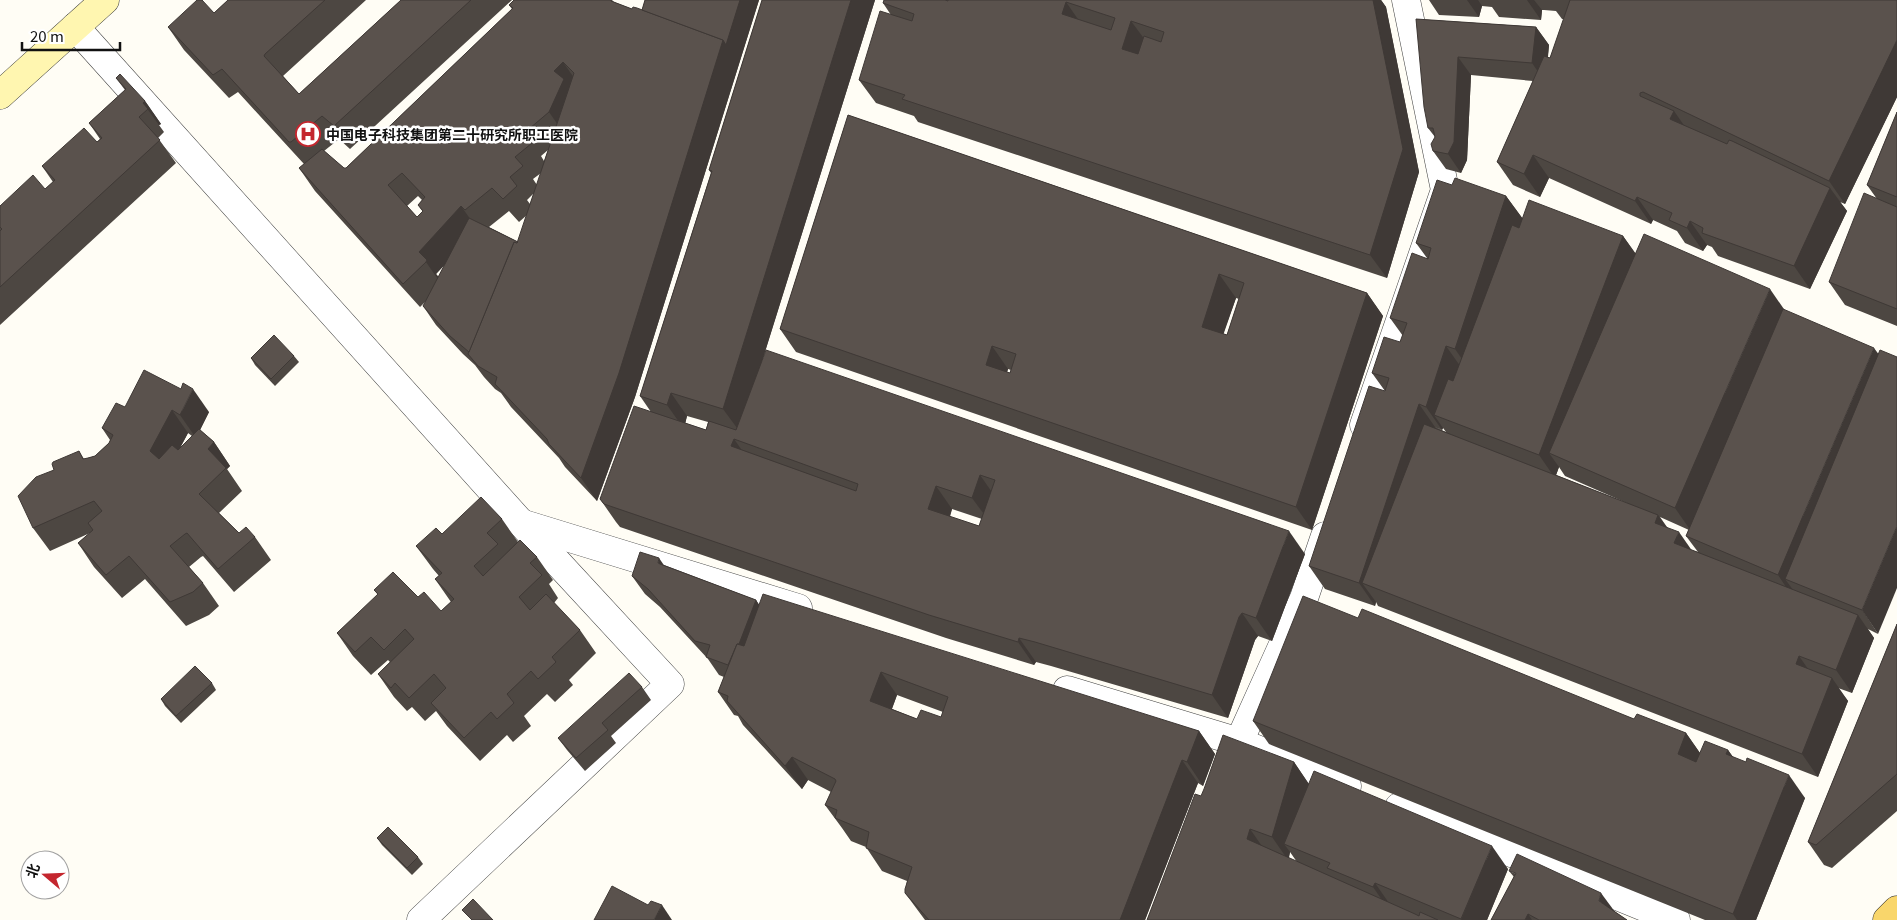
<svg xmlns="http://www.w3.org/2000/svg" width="1897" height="920" font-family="Georgia,'Noto Sans SC',serif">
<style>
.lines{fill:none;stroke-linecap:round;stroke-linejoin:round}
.street-casing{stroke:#444;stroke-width:29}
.secondary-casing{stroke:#333;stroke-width:29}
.primary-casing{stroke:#222;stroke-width:29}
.street{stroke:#fff;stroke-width:28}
.secondary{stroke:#fff6b0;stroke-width:28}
.primary{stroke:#f9d66b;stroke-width:28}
.wall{fill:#4d4742;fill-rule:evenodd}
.shaded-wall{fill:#3f3936}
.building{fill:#5a524d;stroke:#3f3936;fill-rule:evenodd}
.labels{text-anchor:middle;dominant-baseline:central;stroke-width:5;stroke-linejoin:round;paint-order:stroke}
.poi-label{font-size:14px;font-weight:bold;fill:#111;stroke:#fff;text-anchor:start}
</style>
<rect width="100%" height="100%" fill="#fffdf5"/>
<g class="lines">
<defs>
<g id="street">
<polyline points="75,27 522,524 670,684 421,920"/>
<polyline points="1364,425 1445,190 1406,0"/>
<polyline points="524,524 798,608"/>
<polyline points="1067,690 1239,742 1347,786"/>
<polyline points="1239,742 1304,598 1325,536"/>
<polyline points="1399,807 1676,920"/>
</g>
<polyline id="secondary" points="0,95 105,0"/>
<polyline id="primary" points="1887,920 1897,910"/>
</defs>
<use href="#street" class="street-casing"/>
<use href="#secondary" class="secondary-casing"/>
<use href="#primary" class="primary-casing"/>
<use href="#street" class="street"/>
<use href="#secondary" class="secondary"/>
<use href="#primary" class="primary"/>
</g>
<g class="wall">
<path d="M228,0H366L283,76L299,94L401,0H512L350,149L339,139L324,151L344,168H346L512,9L509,5L612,0L614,2L632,9L642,10L645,0H759L635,397L597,501L565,467L559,458L511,407L501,393L495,389L484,377L475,365L463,354L436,325L423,306L427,300L420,307L315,191L299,168L304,164L238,92L229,98L184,50L168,27L214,13ZM548,150L544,161L541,156ZM541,173L537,185L533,179ZM534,193L530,204L527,200ZM418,196L422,200L418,205L423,212L417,217L407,206ZM509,211L519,222L527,215L518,242L489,227ZM445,264L439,277L436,274Z"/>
<path d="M762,0H875L762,361L1305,554L1272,641L1258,636L1255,640L1228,718L1051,666L1036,662L1034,665L946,638L620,527L616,522L600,499L651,412L640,396L711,173L709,170ZM687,416L708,422L706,430L685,423ZM952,509L982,519L979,526L950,517Z"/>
<polygon points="884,0 1381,0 1386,7 1419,172 1387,278 918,122 914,116 876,103 859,80 891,15 883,3"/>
<polygon points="1429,0 1897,0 1897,97 1845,204 1840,202 1847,211 1810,289 1718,256 1712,247 1707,245 1703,251 1685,243 1677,231 1653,220 1651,224 1649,223 1549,178 1540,197 1513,185 1497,162 1533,81 1471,75 1467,160 1461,173 1446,169 1433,151 1435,137 1428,128 1416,19 1536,27 1549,45 1548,57 1550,58 1564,19 1562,19 1556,11 1544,10 1542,10 1541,20 1499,17 1492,7 1482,6 1479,17 1439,15"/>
<polygon points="116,78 145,101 161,124 159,125 164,132 158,138 176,163 0,325 0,206 45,189 53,182 42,166 97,142 100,139 89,123 125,90"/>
<polygon points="1897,112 1897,326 1845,305 1829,282 1877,199 1867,185"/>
<path d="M848,115L1367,293L1383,316L1312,530L796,352L780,329ZM1236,298L1239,299L1227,335L1223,334ZM1008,369L1011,370L1010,373L1007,372Z"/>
<path d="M1452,185L1506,196L1522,218L1623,236L1636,254L1878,634L1868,629L1874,638L1852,693L1838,688L1848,701L1818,777L1378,606L1376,602L1375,606L1325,589L1309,566L1385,391L1372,373L1400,342L1403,336L1390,318L1427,258L1416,243ZM1435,427L1442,430L1443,428L1446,432ZM1559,467L1565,476L1629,504L1556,475ZM1660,517L1689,530L1686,536L1698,552L1691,550L1667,527Z"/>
<polygon points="294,356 299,362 275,386 255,365 251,358"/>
<path d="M125,407L209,412L200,430L214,442L230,466L227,469L242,491L219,513L239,533L255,537L271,560L234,592L203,556L201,557L189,567L203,583L219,606L209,615L186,626L145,579L122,598L94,567L78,543L90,533L50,551L33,528L54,470L79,451L84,459L95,456L109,443L110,440L102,428ZM188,433L192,436L180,448Z"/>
<polygon points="502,519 518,542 537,557 553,580 549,584 558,598 554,603 580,630 596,653 569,680 573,685 555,702 547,694 524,716 531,726 513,742 507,735 480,761 447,726 436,711 425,721 412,707 407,711 394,697 378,674 390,662 388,660 371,675 353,656 337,633 378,595 374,590 418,597 441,611 451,602 435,579 439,576 433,569 416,546 442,534"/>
<path d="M664,565L756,600L759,605L1199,731L1215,754L1203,786L1198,783L1196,788L1145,920H925L905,893L907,881L882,871L866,847L851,841L842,828L825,805L831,792L808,780L802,789L743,725L738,716L734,715L718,692L724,677L719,675L708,659L660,607L645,594L632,576ZM897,695L943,712L941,717L917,719L892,709Z"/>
<polygon points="1358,618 1634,719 1686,733 1700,753 1728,750 1733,757 1805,798 1756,920 1705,920 1269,744 1253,721"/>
<polygon points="1897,624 1897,811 1832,868 1824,865 1808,842"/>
<polygon points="212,683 216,690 181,723 165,706 161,699"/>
<polygon points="642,687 651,700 611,736 616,743 585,771 567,750 558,738"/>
<path d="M1294,762L1309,784L1508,869L1487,920H1147L1201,796ZM1290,852L1297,862L1289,858Z"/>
<polygon points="377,838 418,857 423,864 412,875 382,845"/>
<polygon points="1509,871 1614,911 1627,920 1491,920 1514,877"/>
</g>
<g class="shaded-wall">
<polygon points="740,0 759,0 635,397 597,501 581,478 723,40"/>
<polygon points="851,0 875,0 740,432 723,409"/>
<polygon points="1373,0 1381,0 1386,7 1419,172 1387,278 1370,255"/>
<polygon points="1467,0 1478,0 1482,6 1479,17"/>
<polygon points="1527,0 1534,0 1542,10 1541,20"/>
<polygon points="1066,2 1082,25 1062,14"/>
<polygon points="1131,21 1148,44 1139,72 1122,49"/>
<polygon points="1536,27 1549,45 1545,82 1532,63"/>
<polygon points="1897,40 1897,97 1845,204 1829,181"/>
<polygon points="1458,57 1471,75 1467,160 1461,173 1448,154"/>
<polygon points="563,62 579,85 565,135 549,112 554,71"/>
<polygon points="145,101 161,124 159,125 143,103"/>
<polygon points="1674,111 1690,134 1670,119"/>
<polygon points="1533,155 1549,178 1540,197 1524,174"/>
<polygon points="1830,188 1847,211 1810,289 1794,266"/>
<polygon points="1506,196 1523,219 1471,372 1455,349"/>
<polygon points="1637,197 1653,220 1651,224 1635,201"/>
<polygon points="461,206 478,230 436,274 443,284 442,285 419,252"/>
<polygon points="1690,221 1707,245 1703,251 1687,228"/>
<polygon points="1623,236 1639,259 1549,453 1559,467 1555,478 1539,455"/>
<polygon points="1219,274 1236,298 1218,350 1202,327"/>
<polygon points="1770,289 1786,312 1691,531 1675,508"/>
<polygon points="1367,293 1383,316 1312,530 1296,507"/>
<polygon points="992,346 1008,369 1002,388 986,365"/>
<polygon points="1446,346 1463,370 1434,415 1443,428 1442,430 1426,407"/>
<polygon points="1874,348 1891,371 1785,579 1796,594 1794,599 1778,575"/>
<polygon points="193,389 209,412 196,438 180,415"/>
<polygon points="671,393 687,416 684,429 667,405"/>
<polygon points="1419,404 1435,427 1380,590 1362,583 1376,602 1375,606 1359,583"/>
<polygon points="172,410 188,433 166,474 150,451"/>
<polygon points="734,439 750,462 731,446"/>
<polygon points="214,442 230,466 227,469 208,449"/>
<polygon points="980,475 996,498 989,521 972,498"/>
<polygon points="936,486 952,509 944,532 928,509"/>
<polygon points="1658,515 1674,538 1655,523"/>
<polygon points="1897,526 1897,588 1878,634 1862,610"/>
<polygon points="1289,531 1305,554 1272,641 1256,618"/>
<polygon points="1679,532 1695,555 1674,543"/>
<polygon points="659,558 672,577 658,563"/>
<polygon points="756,600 768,618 730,666"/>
<polygon points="1242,613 1258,636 1255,640 1228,718 1212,695 1239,617"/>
<polygon points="1858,615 1874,638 1852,693 1836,670"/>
<polygon points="1019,638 1036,662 1034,665 1018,642"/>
<polygon points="1799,656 1815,679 1796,664"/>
<polygon points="881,672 897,695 886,724 870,701"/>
<polygon points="1832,678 1848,701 1818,777 1802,754"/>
<polygon points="1199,731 1215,754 1203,786 1187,762"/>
<polygon points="1686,733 1702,756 1694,777 1678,754"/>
<polygon points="1728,750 1744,773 1726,754"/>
<polygon points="792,757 808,780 802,789 785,766"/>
<polygon points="1182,760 1198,783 1145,920 1120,920"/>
<polygon points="1294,762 1310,786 1284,844 1290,852 1288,860 1272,837"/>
<polygon points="1789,775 1805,798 1756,920 1737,920 1733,914"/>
<polygon points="1250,829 1266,852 1247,839"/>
<polygon points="1492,846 1508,869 1487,920 1461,920"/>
<polygon points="1375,883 1391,906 1389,910 1373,887"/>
<polygon points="1601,893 1618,916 1599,901"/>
<polygon points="662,905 672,920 654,920"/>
<polygon points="1528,914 1532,920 1525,920"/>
</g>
<g class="building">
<polygon points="197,0 202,0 214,13 228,0 325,0 265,54 264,56 299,94 401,0 471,0 334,126 322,116 291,142 289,142 222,69 213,75 168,27"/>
<path d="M514,0H611V1L632,9L633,7L637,8L723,40L619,373L581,478L549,444L547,439L495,384L497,377L478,366L468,354L514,242L517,243L574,73L563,62L554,71L564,79L549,112L523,134L532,143L515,157L523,166L510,177L517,186L503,199L492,188L465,210L461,206L419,252L427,260L426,262L403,284L299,168L322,149L344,168H346L513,8L509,5ZM402,173L425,197L418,205L423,211L417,217L388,185Z"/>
<polygon points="645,0 740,0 726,45 723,40 642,10"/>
<polygon points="762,0 851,0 723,409 671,393 667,405 640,396 712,171 709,170"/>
<path d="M884,0H945L948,1V0H1373L1403,149L1370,255L902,99L905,95L859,80L880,11L912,21L914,14L883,3ZM1066,2L1115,18L1111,30L1062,14ZM1131,21L1164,32L1161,42L1144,36L1138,54L1122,49Z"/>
<polygon points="1570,0 1897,0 1897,40 1829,181 1643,92 1640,93 1640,96 1674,111 1670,119 1672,120 1727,144 1729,140 1732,141 1830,188 1794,266 1702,233 1703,228 1690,221 1687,228 1669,220 1672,213 1637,197 1635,201 1633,200 1533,155 1524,174 1497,162 1544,56 1550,58"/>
<polygon points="1416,19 1536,27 1532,63 1458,57 1454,142 1448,154 1433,151 1431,144 1435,137 1433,128 1428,128 1424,107"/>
<polygon points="120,74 145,101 143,103 148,109 139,117 160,140 0,287 0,231 2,229 0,227 0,206 33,175 45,189 55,180 42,166 84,128 97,142 102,138 89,123 126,89 116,78"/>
<polygon points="1897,112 1897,197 1867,185"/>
<path d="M848,115L1367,293L1296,507L780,329ZM1219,274L1244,283L1227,335L1202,327ZM992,346L1016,354L1010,373L986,365Z"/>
<polygon points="1455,178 1506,196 1455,349 1446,346 1426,407 1419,404 1359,583 1309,566 1369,386 1385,391 1389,378 1372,373 1384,337 1400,342 1407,323 1390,318 1412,253 1428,259 1431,248 1416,243 1437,180 1452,185"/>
<polygon points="1864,193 1897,207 1897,309 1829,282"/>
<polygon points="1529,200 1623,236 1539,455 1434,415 1448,379 1453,381 1512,225 1519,228"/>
<polygon points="469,218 518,242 517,243 514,242 469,352 450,336 423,306"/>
<polygon points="1644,234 1770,289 1675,508 1549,453"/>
<polygon points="1783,309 1874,348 1778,575 1686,536"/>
<polygon points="274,335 294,356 271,379 251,358"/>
<path d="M766,350L1289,531L1256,618L1242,613L1239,617L1212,695L1035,642L1019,638L1018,642L929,615L604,504L600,499L634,406L706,430L709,421L736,430ZM734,439L858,484L856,491L731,446ZM980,475L995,480L979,526L928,509L936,486L972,498Z"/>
<polygon points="1880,350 1897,357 1897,526 1862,610 1785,579"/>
<polygon points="144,370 181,389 183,383 193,389 180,415 172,410 150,451 159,459 172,445 178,450 199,429 214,442 208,449 226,468 199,494 239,533 246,527 255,537 218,569 187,533 185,534 170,546 203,583 193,592 170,602 129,556 106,575 78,543 93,530 88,523 102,511 94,501 33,528 18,496 36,477 54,470 52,464 53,462 79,451 83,459 88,458 95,456 109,443 113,435 102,428 116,403 125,407"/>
<polygon points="1424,424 1658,515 1655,523 1679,532 1674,543 1858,615 1836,670 1799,656 1796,664 1832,678 1802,754 1362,583"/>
<polygon points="481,497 502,519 487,533 498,544 474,566 483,576 520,540 537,557 530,563 542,575 519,597 530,610 546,594 580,630 552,657 556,662 538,679 531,671 507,694 514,703 497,719 491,712 464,738 431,703 446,688 434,674 409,698 395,683 391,688 378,674 414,639 405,629 384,650 371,637 355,652 337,633 378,594 374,590 393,572 418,597 424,592 441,611 454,599 435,579 442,573 416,546 436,528 442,534"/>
<polygon points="640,552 659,558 658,563 660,564 756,600 739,644 737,644 728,665 706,657 710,645 695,641 648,589 632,576"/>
<path d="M763,594L1199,731L1187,762L1182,760L1180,765L1120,920H929L905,893V889L912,867L866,848L869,832L835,818L837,810L825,805L836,781L835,779L792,757L785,766L727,701L728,696L718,692L737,644L744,646ZM881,672L948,697L941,717L921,710L917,719L870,701Z"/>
<polygon points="1303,596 1358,618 1362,609 1634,719 1637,714 1686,733 1678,754 1696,762 1705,741 1728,750 1726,754 1746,762 1747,758 1789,775 1733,914 1253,721"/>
<polygon points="1897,624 1897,774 1816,845 1808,842"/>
<polygon points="195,666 212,683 176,716 161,699"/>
<polygon points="629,673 642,687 602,723 608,730 576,758 558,738"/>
<polygon points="1223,735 1294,762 1272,837 1250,829 1247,839 1415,914 1419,916 1420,912 1438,920 1147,920 1195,794 1201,796 1204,789"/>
<polygon points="1314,771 1492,846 1461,919 1375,883 1373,887 1327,868 1330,863 1284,844"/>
<polygon points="388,827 418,857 407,868 377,838"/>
<polygon points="1517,854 1601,893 1599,901 1627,920 1539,920 1528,914 1525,920 1491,920 1516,873 1509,871"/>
<polygon points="612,886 648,905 651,901 662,905 654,920 594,920"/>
<polygon points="473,899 493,920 472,920 462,910"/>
</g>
<defs>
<symbol id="hospital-ring" viewBox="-11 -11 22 22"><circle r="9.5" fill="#fff" stroke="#c4262e" stroke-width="1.5"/><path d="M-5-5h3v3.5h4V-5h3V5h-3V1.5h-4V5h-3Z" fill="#c4262e"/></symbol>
</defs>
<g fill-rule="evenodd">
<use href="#hospital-ring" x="294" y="120" width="28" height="28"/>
</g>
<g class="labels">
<g class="poi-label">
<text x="326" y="134">中国电子科技集团第二十研究所职工医院</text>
</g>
</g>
<g transform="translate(45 875) rotate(289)"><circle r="24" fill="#ffffff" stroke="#a0a0a0"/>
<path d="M0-4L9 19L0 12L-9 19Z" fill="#c4262e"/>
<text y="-8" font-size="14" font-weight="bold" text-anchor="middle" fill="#111111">北</text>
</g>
<path d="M22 42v8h98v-8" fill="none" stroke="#111111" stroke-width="2.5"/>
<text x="30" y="42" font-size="15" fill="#111111" stroke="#ffffff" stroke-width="4" paint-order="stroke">20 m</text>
</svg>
